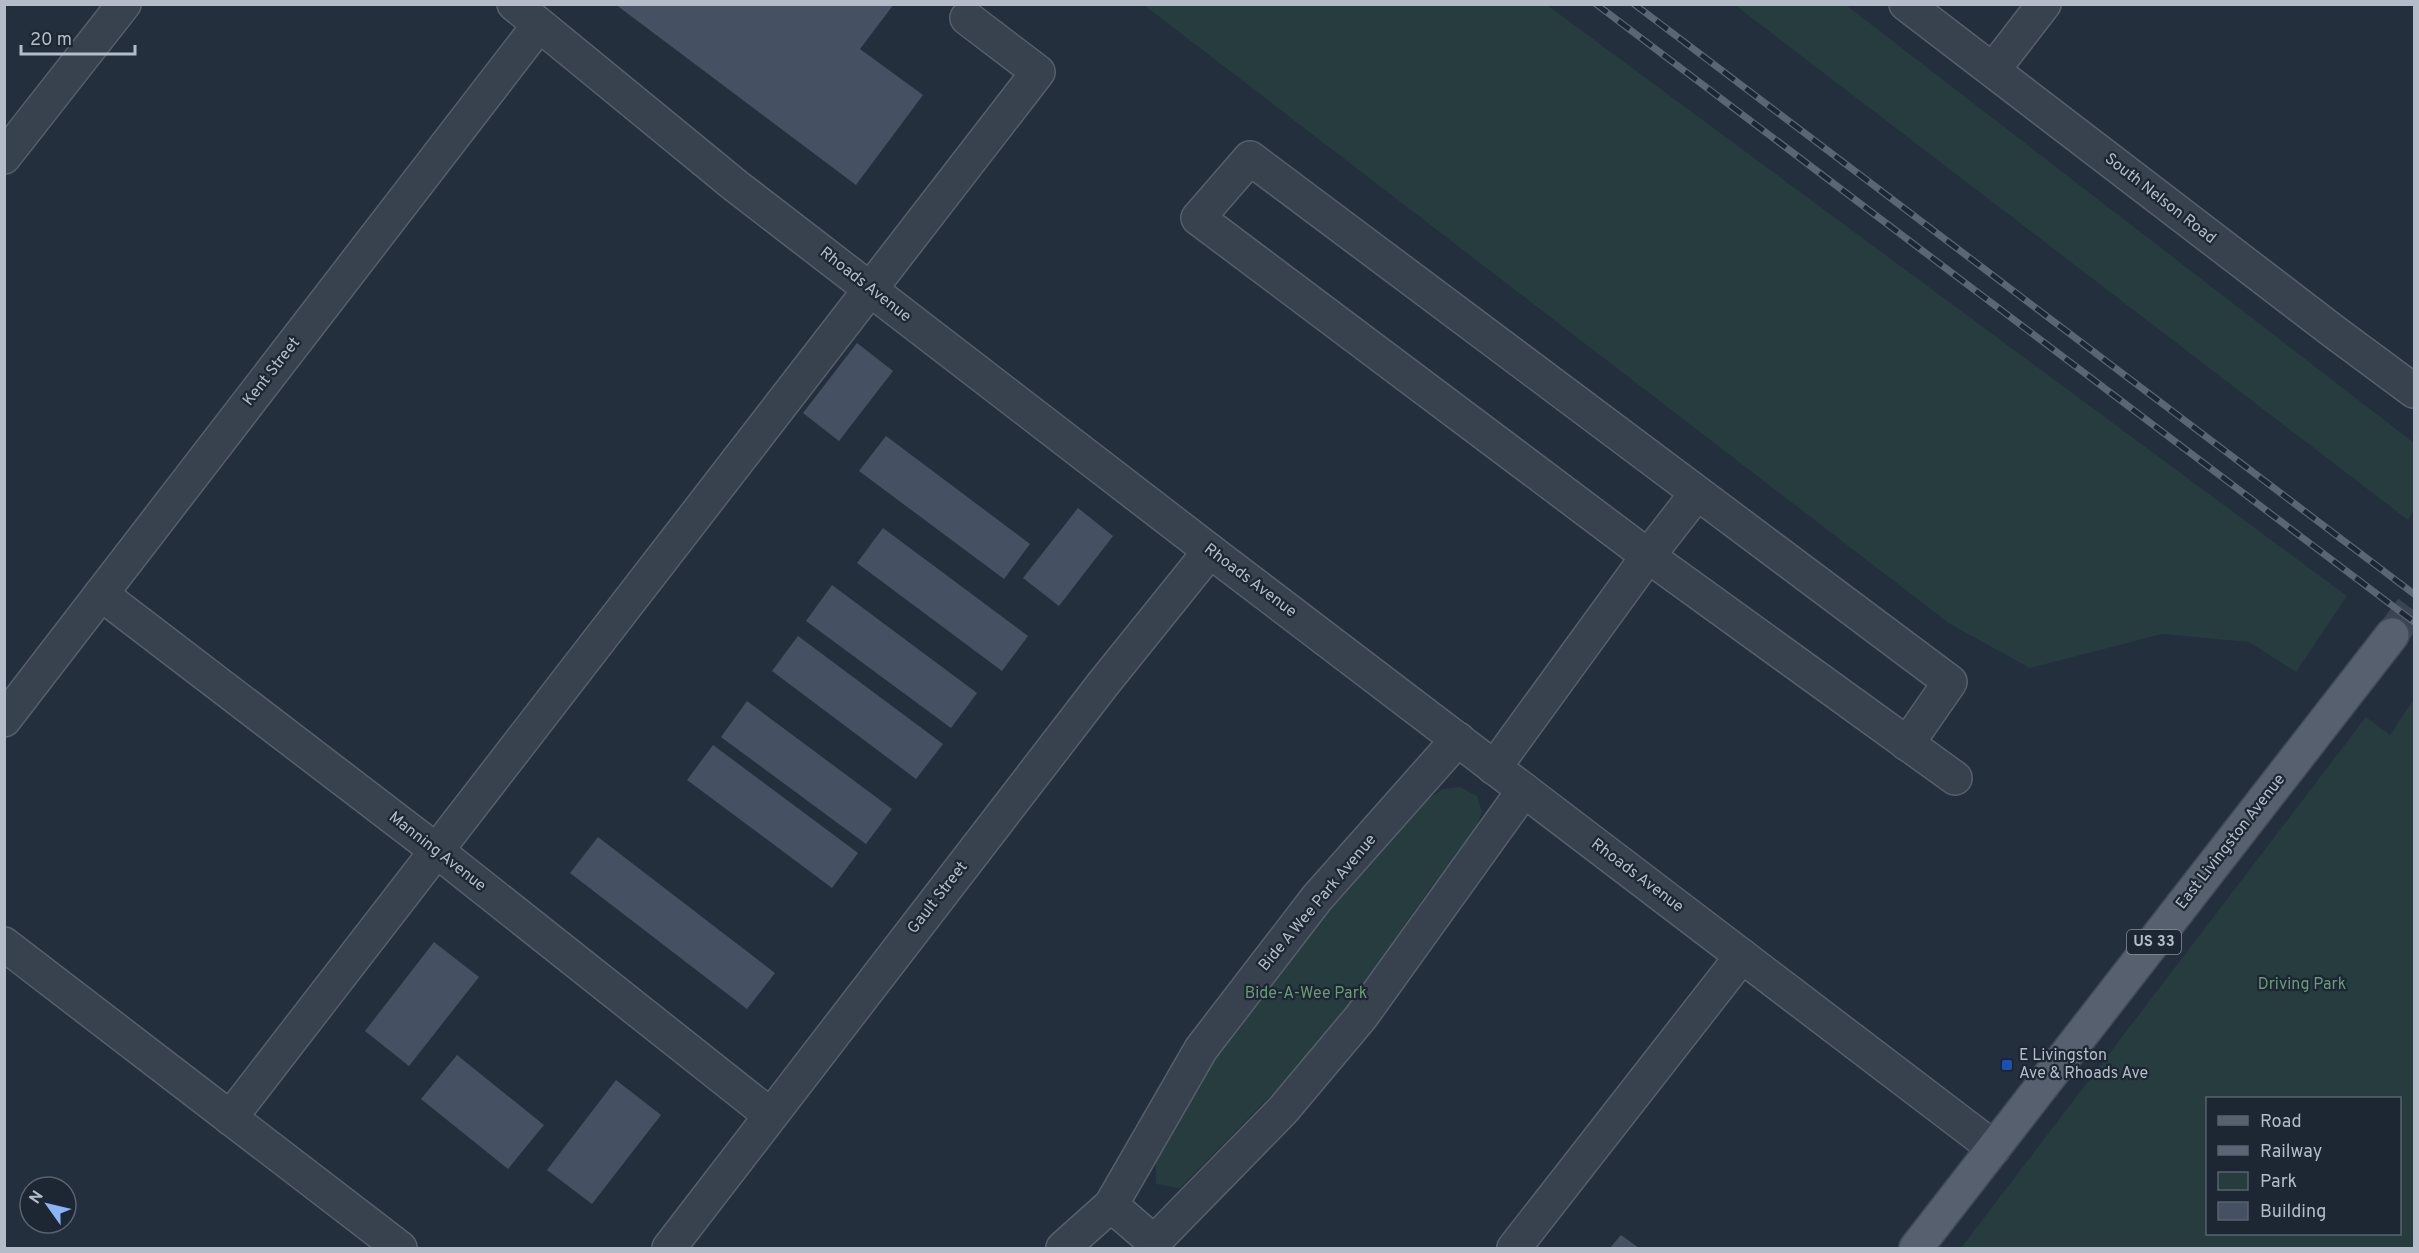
<svg xmlns="http://www.w3.org/2000/svg" width="2419" height="1253" font-family="Overpass,sans-serif">
<style>
.green{fill:#263c3f;fill-rule:evenodd}
.building{fill:#455162}
.lines{fill:none;stroke-linecap:round;stroke-linejoin:round}
.major-tunnel{stroke:#3a4453;stroke-width:33;stroke-dasharray:33 16;stroke-linecap:butt}
.minor-casing{stroke:#565f6c;stroke-width:36}
.major-casing{stroke:#414a57;stroke-width:36}
.minor{stroke:#38414e;stroke-width:33}
.major{stroke:#56606e;stroke-width:33}
.rail-casing{stroke:#5a6575;stroke-width:7}
.rail{stroke:#1d2633;stroke-width:4.5;stroke-dasharray:14;stroke-linecap:butt}
.transit-dot{fill:#1a4fb4;stroke:#1d2633;stroke-width:2}
.labels{text-anchor:middle;dominant-baseline:central;stroke-width:4.5;stroke-linejoin:round;paint-order:stroke}
.shield{fill:#1d2633;stroke:#878f9c;stroke-width:1.5}
.shield-label{font-size:15px;font-weight:bold;fill:#b4bcc9}
.street-label{font-size:16px;fill:#b4bcc9;stroke:#1d2633}
.park-label{font-size:16px;fill:#6b9a76;stroke:#1d2633}
.poi-label{font-size:16px;fill:#b4bcc9;stroke:#1d2633;text-anchor:start}
</style>
<rect width="100%" height="100%" fill="#242f3e"/>
<g class="green">
<polygon points="1144,5 1547,5 2347,596 2296,672 2249,642 2162,634 2030,668 1950,624"/>
<polygon points="1735,5 1846,5 2414,443 2414,509 2408,520"/>
<path d="M2414,699V1248H1961L2366,717L2390,735ZM2400,1098V1234H2208V1098Z"/>
<polygon points="1460,787 1477,796 1482,812 1476,828 1426,894 1347,1008 1291,1075 1180,1188 1156,1184 1156,1159 1209,1055 1268,977 1422,803 1443,789"/>
</g>
<g class="building">
<polygon points="615,4 894,4 860,49 923,95 856,185"/>
<polygon points="857,343 893,371 839,441 803,413"/>
<polygon points="886,436 1030,544 1004,579 859,471"/>
<polygon points="1078,508 1113,536 1059,606 1023,578"/>
<polygon points="883,528 1028,636 1002,671 857,563"/>
<polygon points="832,585 977,693 951,728 806,621"/>
<polygon points="798,636 943,744 916,779 772,671"/>
<polygon points="747,701 892,809 866,844 721,737"/>
<polygon points="713,745 858,853 832,888 687,780"/>
<polygon points="598,837 775,973 747,1009 570,873"/>
<polygon points="434,942 479,977 409,1066 365,1031"/>
<polygon points="457,1055 544,1125 508,1169 421,1099"/>
<polygon points="616,1080 661,1115 592,1204 547,1170"/>
<polygon points="1621,1235 1639,1248 1610,1248"/>
</g>
<g class="lines">
<polyline class="major-tunnel" points="2392,635 2414,605"/>
<defs>
<g id="minor">
<polyline points="514,4 736,186 1210,551 1994,1148"/>
<polyline points="1906,4 2333,331 2414,391"/>
<polyline points="1993,70 2044,4"/>
<polyline points="4,157 124,4"/>
<polyline points="1697,493 1648,556 1198,218 1250,158 1950,682 1907,744"/>
<polyline points="101,594 437,851 770,1115"/>
<polyline points="4,720 539,25"/>
<polyline points="1494,768 1648,556 1955,778"/>
<polyline points="4,944 400,1248"/>
<polyline points="230,1118 1038,72 967,18"/>
<polyline points="1111,1205 1154,1242"/>
<polyline points="669,1248 1103,684 1210,551"/>
<polyline points="1063,1248 1111,1205 1201,1049 1317,898 1458,739"/>
<polyline points="1151,1248 1154,1242 1283,1110 1361,1017 1524,790"/>
<polyline points="1514,1248 1742,956"/>
</g>
<polyline id="major" points="1916,1248 2392,635"/>
</defs>
<use href="#minor" class="minor-casing"/>
<use href="#major" class="major-casing"/>
<use href="#minor" class="minor"/>
<use href="#major" class="major"/>
<defs>
<g id="rail">
<polyline points="1596,4 2414,622"/>
<polyline points="1634,4 2414,594"/>
</g>
</defs>
<use href="#rail" class="rail-casing"/>
<use href="#rail" class="rail"/>
</g>
<rect class="transit-dot" x="2001" y="1059" width="12" height="12" rx="3"/>
<g class="labels">
<rect class="shield" x="2127" y="930" width="54" height="24" rx="4.5"/>
<g class="shield-label">
<text x="2154" y="942">US 33</text>
</g>
<g class="street-label">
<text transform="translate(2160 199) rotate(38)">South Nelson Road</text>
<text transform="translate(865 285) rotate(38)">Rhoads Avenue</text>
<text transform="translate(272 372) rotate(-52)">Kent Street</text>
<text transform="translate(1250 581) rotate(37)">Rhoads Avenue</text>
<text transform="translate(2231 842) rotate(-52)">East Livingston Avenue</text>
<text transform="translate(437 852) rotate(38)">Manning Avenue</text>
<text transform="translate(1637 876) rotate(37)">Rhoads Avenue</text>
<text transform="translate(938 898) rotate(-52)">Gault Street</text>
<text transform="translate(1318 903) rotate(-50)">Bide A Wee Park Avenue</text>
</g>
<g class="park-label">
<text x="2302" y="985">Driving Park</text>
<text x="1306" y="994">Bide-A-Wee Park</text>
</g>
<g class="poi-label">
<text x="2019" y="1056">E Livingston<tspan x="2019" dy="18">Ave &amp; Rhoads Ave</tspan></text>
</g>
</g>
<rect width="2419" height="1253" fill="none" stroke="#b4bcc9" stroke-width="12"/>
<rect x="2206" y="1097" width="195" height="138" fill="#1d2633" stroke="#59626f" stroke-width="1.5"/>
<rect x="2218" y="1116" width="30" height="9" fill="#56606e" stroke="#59626f" stroke-width="1.5"/>
<text x="2260" y="1127" font-size="18" fill="#b4bcc9">Road</text>
<rect x="2218" y="1146" width="30" height="9" fill="#5a6575" stroke="#59626f" stroke-width="1.5"/>
<text x="2260" y="1157" font-size="18" fill="#b4bcc9">Railway</text>
<rect x="2218" y="1172" width="30" height="18" fill="#263c3f" stroke="#59626f" stroke-width="1.5"/>
<text x="2260" y="1187" font-size="18" fill="#b4bcc9">Park</text>
<rect x="2218" y="1202" width="30" height="18" fill="#455162" stroke="#59626f" stroke-width="1.5"/>
<text x="2260" y="1217" font-size="18" fill="#b4bcc9">Building</text>
<g transform="translate(48 1205) rotate(304)"><circle r="28" fill="#1d2633" stroke="#59626f" stroke-width="1.5"/>
<path d="M0-4.5L10 22L0 15L-10 22Z" fill="#8ab4f8"/>
<text y="-9" font-size="16" font-weight="bold" text-anchor="middle" fill="#b4bcc9">N</text>
</g>
<path d="M21 45v9h114v-9" fill="none" stroke="#b4bcc9" stroke-width="3"/>
<text x="30" y="45" font-size="18" fill="#b4bcc9" stroke="#1d2633" stroke-width="4.5" paint-order="stroke">20 m</text>
</svg>
